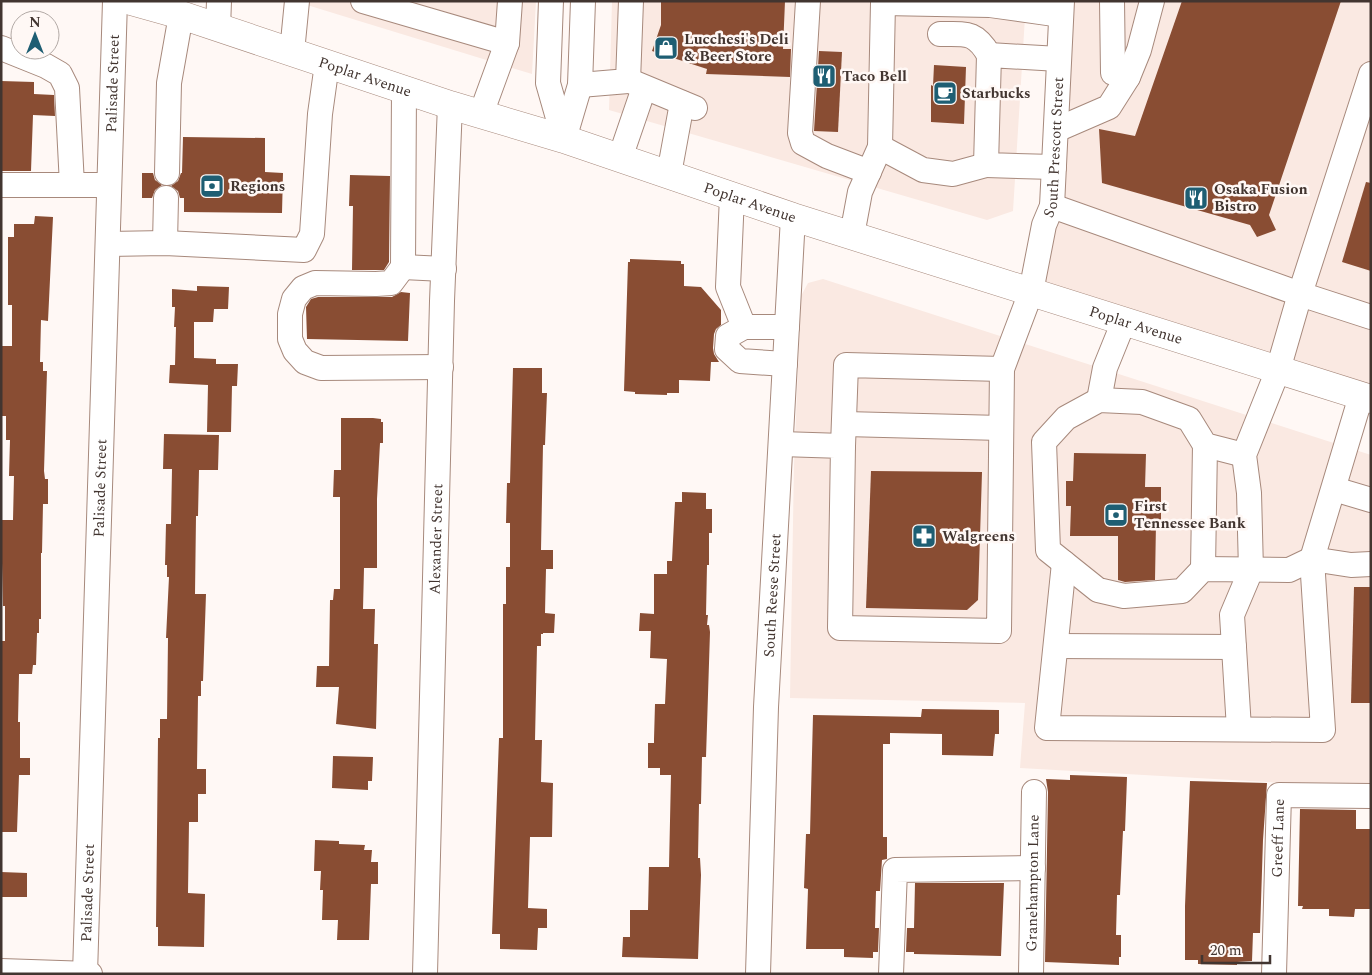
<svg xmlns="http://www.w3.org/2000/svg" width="1372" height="975" font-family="Spectral,serif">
<rect width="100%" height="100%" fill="#fff8f5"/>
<g fill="#fae9e2">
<polygon points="294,1 536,1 532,74"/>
<polygon points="612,1 1026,1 1013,211 987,220 609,110"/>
<polygon points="1062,1 1371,1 1371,399 1031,292"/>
<polygon points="823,279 1371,455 1371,788 1020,768 1025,703 790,698 794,465 801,296 808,283"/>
</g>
<g fill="#894d33">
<polygon points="661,1 785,1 783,49 791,49 790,77 706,74 707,69 652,51 661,25"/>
<polygon points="1182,1 1341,1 1269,215 1276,230 1257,237 1250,225 1102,183 1099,129 1135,136"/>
<polygon points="819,51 842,52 838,132 814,131"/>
<polygon points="934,65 966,67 964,124 931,122 931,85 933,86"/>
<polygon points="1,81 34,82 34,94 54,95 55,116 33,115 31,171 1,171"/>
<polygon points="183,137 265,138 265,172 283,173 282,213 184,212 184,198 180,198 178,191 171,186 178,181 181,173 182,173"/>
<polygon points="142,173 153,173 155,180 162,185 155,190 152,198 142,198"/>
<polygon points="350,175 390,176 389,262 384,270 352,270 353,206 349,206"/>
<polygon points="1366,182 1371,183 1371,271 1342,262"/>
<polygon points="35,216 53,217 48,321 41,320 40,362 43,362 43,371 47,371 44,471 45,479 48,479 48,504 43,504 42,553 41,553 41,619 39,619 39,633 37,633 36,665 33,665 32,674 19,674 18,722 20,722 20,758 30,758 30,775 19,775 17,832 1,832 1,641 5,641 5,606 3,606 1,520 13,520 14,476 9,476 10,440 6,440 6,416 1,416 1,346 12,346 12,305 8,305 8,237 14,237 14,224 34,224"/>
<polygon points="630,259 681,261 681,264 684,264 684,286 701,287 721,310 721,325 716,329 714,334 713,348 714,354 719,362 711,362 710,381 679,380 679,393 667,393 667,395 635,394 635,392 624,391 628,262 630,262"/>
<polygon points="197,286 229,287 228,309 214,309 213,322 194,322 194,358 216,359 216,364 238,364 237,386 232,386 231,432 207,432 208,385 169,383 170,365 175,365 176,327 174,327 175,307 172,307 172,289 197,291"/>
<polygon points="401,292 410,293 408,341 307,339 306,307 311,299 318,297 392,297"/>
<polygon points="513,368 542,368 542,393 547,393 545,445 543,445 541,550 553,550 553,569 546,569 545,613 555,614 554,633 543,633 543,634 541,634 541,646 537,646 535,740 542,740 541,782 553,783 552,837 530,837 528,908 547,909 547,928 538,928 537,950 500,949 500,934 492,934 499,738 503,738 503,604 506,604 506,567 510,567 510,523 506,523 507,483 510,483"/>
<polygon points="341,418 373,418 381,419 381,422 383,422 383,443 380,443 377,499 377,568 364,568 363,609 375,609 374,644 378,644 376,729 336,724 339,687 316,687 317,666 329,666 330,600 333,600 334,589 340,589 340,497 333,497 334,470 341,470"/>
<polygon points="164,434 219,435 218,470 199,470 198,516 196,516 195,594 206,594 203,681 201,681 201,696 198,696 197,769 206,769 206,794 198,794 198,822 189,822 188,893 205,894 204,947 158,946 158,927 156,927 158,738 160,738 160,719 167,719 168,638 166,638 169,577 167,577 167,565 165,565 166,524 171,524 172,469 163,469"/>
<polygon points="1074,453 1146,454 1145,487 1161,487 1161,523 1156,523 1155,580 1125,582 1118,580 1118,536 1070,536 1071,506 1066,506 1066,481 1073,481"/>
<polygon points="871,471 982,472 978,600 967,610 866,608"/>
<polygon points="682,492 706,493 706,509 712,509 712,533 709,533 709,565 707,565 706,615 708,615 707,625 709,625 710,632 706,757 702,757 701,804 699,804 698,858 700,858 701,875 698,959 622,957 623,937 630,937 630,910 648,910 649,867 669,867 671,775 660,775 660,768 648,768 648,743 654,743 654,739 655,704 665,704 667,659 650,658 651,631 639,631 640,613 654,614 654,574 667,574 667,561 672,561 675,502 682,502"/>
<polygon points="1354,587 1371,587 1371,703 1351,703"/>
<polygon points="922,709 999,710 999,734 995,734 993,756 942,755 942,734 890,733 890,744 883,744 883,837 887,837 887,859 882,860 880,891 876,891 875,928 879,928 878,952 873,952 873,958 844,957 844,949 806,949 808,889 804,888 806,834 810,834 813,715 921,717"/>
<polygon points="333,756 373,757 372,781 368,781 368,790 332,788"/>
<polygon points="1070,775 1127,777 1125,831 1123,831 1120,895 1117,895 1116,935 1121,935 1121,957 1119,957 1119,965 1045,962 1048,792 1046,779 1070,780"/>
<polygon points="1190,781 1267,783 1263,840 1260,933 1253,933 1252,961 1237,962 1237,965 1198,964 1198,960 1185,960 1185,906"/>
<polygon points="1300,809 1356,810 1356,829 1371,829 1371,909 1355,909 1354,917 1329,916 1329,909 1302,909 1303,906 1298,906"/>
<polygon points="315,840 339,841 339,844 365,845 364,850 372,850 371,862 378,862 378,884 371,884 369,940 337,940 338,920 322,920 323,890 320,890 321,871 314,871"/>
<polygon points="1,872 27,873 27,897 1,897"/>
<polygon points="915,883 1004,883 1001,956 914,954 914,952 906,952 907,928 914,928"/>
</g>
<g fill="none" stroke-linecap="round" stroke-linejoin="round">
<g stroke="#a7897c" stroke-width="26">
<g id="minor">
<polyline points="363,1 507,43"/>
<polyline points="551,1 548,83 564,139"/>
<polyline points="808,1 800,133 803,143 827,156 869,172"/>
<polyline points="1112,1 1113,73 1128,77"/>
<polyline points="218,28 219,1"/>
<path d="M 940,34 C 966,34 975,31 989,55"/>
<polyline points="1,48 46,66 60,74 67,88 72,185"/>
<polyline points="292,52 297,1"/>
<polyline points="630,81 695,108"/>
<polyline points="580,85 628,81 631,1"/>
<polyline points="404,89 403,267 391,283 376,284 315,283 303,288 294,299 290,314 290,339 295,351 305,362 321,368 441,367"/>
<polyline points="481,114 507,43 510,1"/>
<polyline points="1056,130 1109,107 1128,77 1139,50 1152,1"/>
<polyline points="564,139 580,85 583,1"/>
<polyline points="880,147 923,170 953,174 986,165"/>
<polyline points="620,158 644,88"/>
<polyline points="1054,167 986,165 989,55 1059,59"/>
<polyline points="167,173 169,83 181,15"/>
<polyline points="669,174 682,103"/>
<polyline points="1,185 108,185"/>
<polyline points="732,196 728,287 744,327"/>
<polyline points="1052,206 1300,294 1371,317"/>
<polyline points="852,235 860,192 880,147 883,3 990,5 1061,15"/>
<polyline points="165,243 166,198"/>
<polyline points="108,244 165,243 304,250 312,234 320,114 327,64"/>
<polyline points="403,267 444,269"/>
<polyline points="785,364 740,361 727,349 728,336 744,327 787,327"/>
<polyline points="1099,400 1105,368 1124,321"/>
<polyline points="845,424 1001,428"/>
<path id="s1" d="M 781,444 L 843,446 L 840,628 L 999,631 L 1002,369 L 1031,292 L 1044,225 L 1052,206 L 1062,1"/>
<polyline points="843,446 846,365 1002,369"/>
<polyline points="1244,455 1205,445 1189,419 1142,402 1099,400 1066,418 1044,442 1048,550 1098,590 1124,596 1182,591 1203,569 1289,570 1312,559 1351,565 1371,564"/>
<polyline points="1334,489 1371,500"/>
<polyline points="1064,563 1047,728 1323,730 1312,559 1361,396"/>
<polyline points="1203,569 1205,445"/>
<polyline points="1056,646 1234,647"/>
<polyline points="1239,729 1232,615 1251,570 1249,493 1244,455 1278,370 1300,294 1371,74"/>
<polyline points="1,971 90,974"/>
<path id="s2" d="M 85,974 L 115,1"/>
<path id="s3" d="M 425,974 L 442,301 L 450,105"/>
<path id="s4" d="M 758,974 L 766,707 L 793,217"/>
<polyline points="891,974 895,870 1033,868"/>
<path id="s5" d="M 1031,974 L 1034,792"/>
<path id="s6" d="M 1274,974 L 1279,795 L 1371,796"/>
</g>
</g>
<g stroke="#a7897c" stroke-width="29">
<g id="major">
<path id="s7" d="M 131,1 L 181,15 L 450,105 L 564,139 L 793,217 L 1371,399"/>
</g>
</g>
<use href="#minor" stroke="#fff" stroke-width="24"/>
<use href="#major" stroke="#fff" stroke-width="28"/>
</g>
<defs>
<g id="shop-square" transform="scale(1.25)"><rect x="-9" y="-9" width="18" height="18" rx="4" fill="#1e5e73" stroke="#fff8f5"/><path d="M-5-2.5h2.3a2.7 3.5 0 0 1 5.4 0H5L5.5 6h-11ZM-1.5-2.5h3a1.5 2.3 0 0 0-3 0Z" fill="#fff"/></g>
<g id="restaurant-square" transform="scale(1.25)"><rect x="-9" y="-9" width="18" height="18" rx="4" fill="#1e5e73" stroke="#fff8f5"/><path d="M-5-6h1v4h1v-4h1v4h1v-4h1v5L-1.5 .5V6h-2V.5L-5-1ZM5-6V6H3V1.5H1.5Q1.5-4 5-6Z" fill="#fff"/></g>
<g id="cafe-square" transform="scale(1.25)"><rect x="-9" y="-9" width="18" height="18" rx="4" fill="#1e5e73" stroke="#fff8f5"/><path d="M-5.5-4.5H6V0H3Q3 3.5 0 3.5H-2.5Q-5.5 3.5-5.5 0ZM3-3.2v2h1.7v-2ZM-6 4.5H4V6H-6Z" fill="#fff"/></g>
<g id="bank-square" transform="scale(1.25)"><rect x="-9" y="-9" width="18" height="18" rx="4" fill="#1e5e73" stroke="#fff8f5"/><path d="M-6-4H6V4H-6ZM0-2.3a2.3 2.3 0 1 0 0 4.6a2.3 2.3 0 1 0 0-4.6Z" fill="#fff"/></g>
<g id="pharmacy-square" transform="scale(1.25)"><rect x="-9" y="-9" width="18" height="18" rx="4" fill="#1e5e73" stroke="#fff8f5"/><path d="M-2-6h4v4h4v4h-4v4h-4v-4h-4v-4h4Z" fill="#fff"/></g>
</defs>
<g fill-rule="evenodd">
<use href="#shop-square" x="666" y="48"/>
<use href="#restaurant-square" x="824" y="76"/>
<use href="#cafe-square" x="945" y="93"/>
<use href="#bank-square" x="212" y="186"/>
<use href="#restaurant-square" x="1196" y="198"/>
<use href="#bank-square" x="1116" y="515"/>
<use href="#pharmacy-square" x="924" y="536"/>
</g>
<g text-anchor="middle" stroke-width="5" stroke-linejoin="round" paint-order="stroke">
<g font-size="15" font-weight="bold" fill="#423530" stroke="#fff8f5" text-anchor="start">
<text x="684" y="44">Lucchesi's Deli<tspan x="684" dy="17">&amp; Beer Store</tspan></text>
<text x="842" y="81">Taco Bell</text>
<text x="962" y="98">Starbucks</text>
<text x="230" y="191">Regions</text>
<text x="1214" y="194">Osaka Fusion<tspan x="1214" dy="17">Bistro</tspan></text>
<text x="1134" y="511">First<tspan x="1134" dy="17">Tennessee Bank</tspan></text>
<text x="942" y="541">Walgreens</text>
</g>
<g font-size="15" fill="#423530" stroke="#fff8f5">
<text dy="5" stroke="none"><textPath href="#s7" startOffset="246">Poplar Avenue</textPath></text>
<text dy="5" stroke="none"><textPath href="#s2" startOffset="891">Palisade Street</textPath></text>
<text dy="5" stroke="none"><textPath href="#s1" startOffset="895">South Prescott Street</textPath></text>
<text dy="5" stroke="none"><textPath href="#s7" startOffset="651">Poplar Avenue</textPath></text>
<text dy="5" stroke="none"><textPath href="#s7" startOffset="1056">Poplar Avenue</textPath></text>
<text dy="5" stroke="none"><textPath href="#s2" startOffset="486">Palisade Street</textPath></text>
<text dy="5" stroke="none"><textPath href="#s3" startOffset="435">Alexander Street</textPath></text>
<text dy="5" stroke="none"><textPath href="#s4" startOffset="379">South Reese Street</textPath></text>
<text dy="5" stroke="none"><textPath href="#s6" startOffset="136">Greeff Lane</textPath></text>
<text dy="5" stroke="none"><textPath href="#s5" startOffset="91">Granehampton Lane</textPath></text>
<text dy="5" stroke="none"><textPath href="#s2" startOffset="81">Palisade Street</textPath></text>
</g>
</g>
<rect width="1372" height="975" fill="none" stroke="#423530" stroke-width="5"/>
<g transform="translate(35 35)"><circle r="24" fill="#fff8f5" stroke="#b3aaa6"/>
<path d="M0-4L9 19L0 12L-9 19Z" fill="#1e5e73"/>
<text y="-8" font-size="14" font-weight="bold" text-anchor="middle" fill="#423530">N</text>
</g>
<path d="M1202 955v8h68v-8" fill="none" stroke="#423530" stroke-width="2.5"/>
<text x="1210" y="955" font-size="15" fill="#423530" stroke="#fff8f5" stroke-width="4" paint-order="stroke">20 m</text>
</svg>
